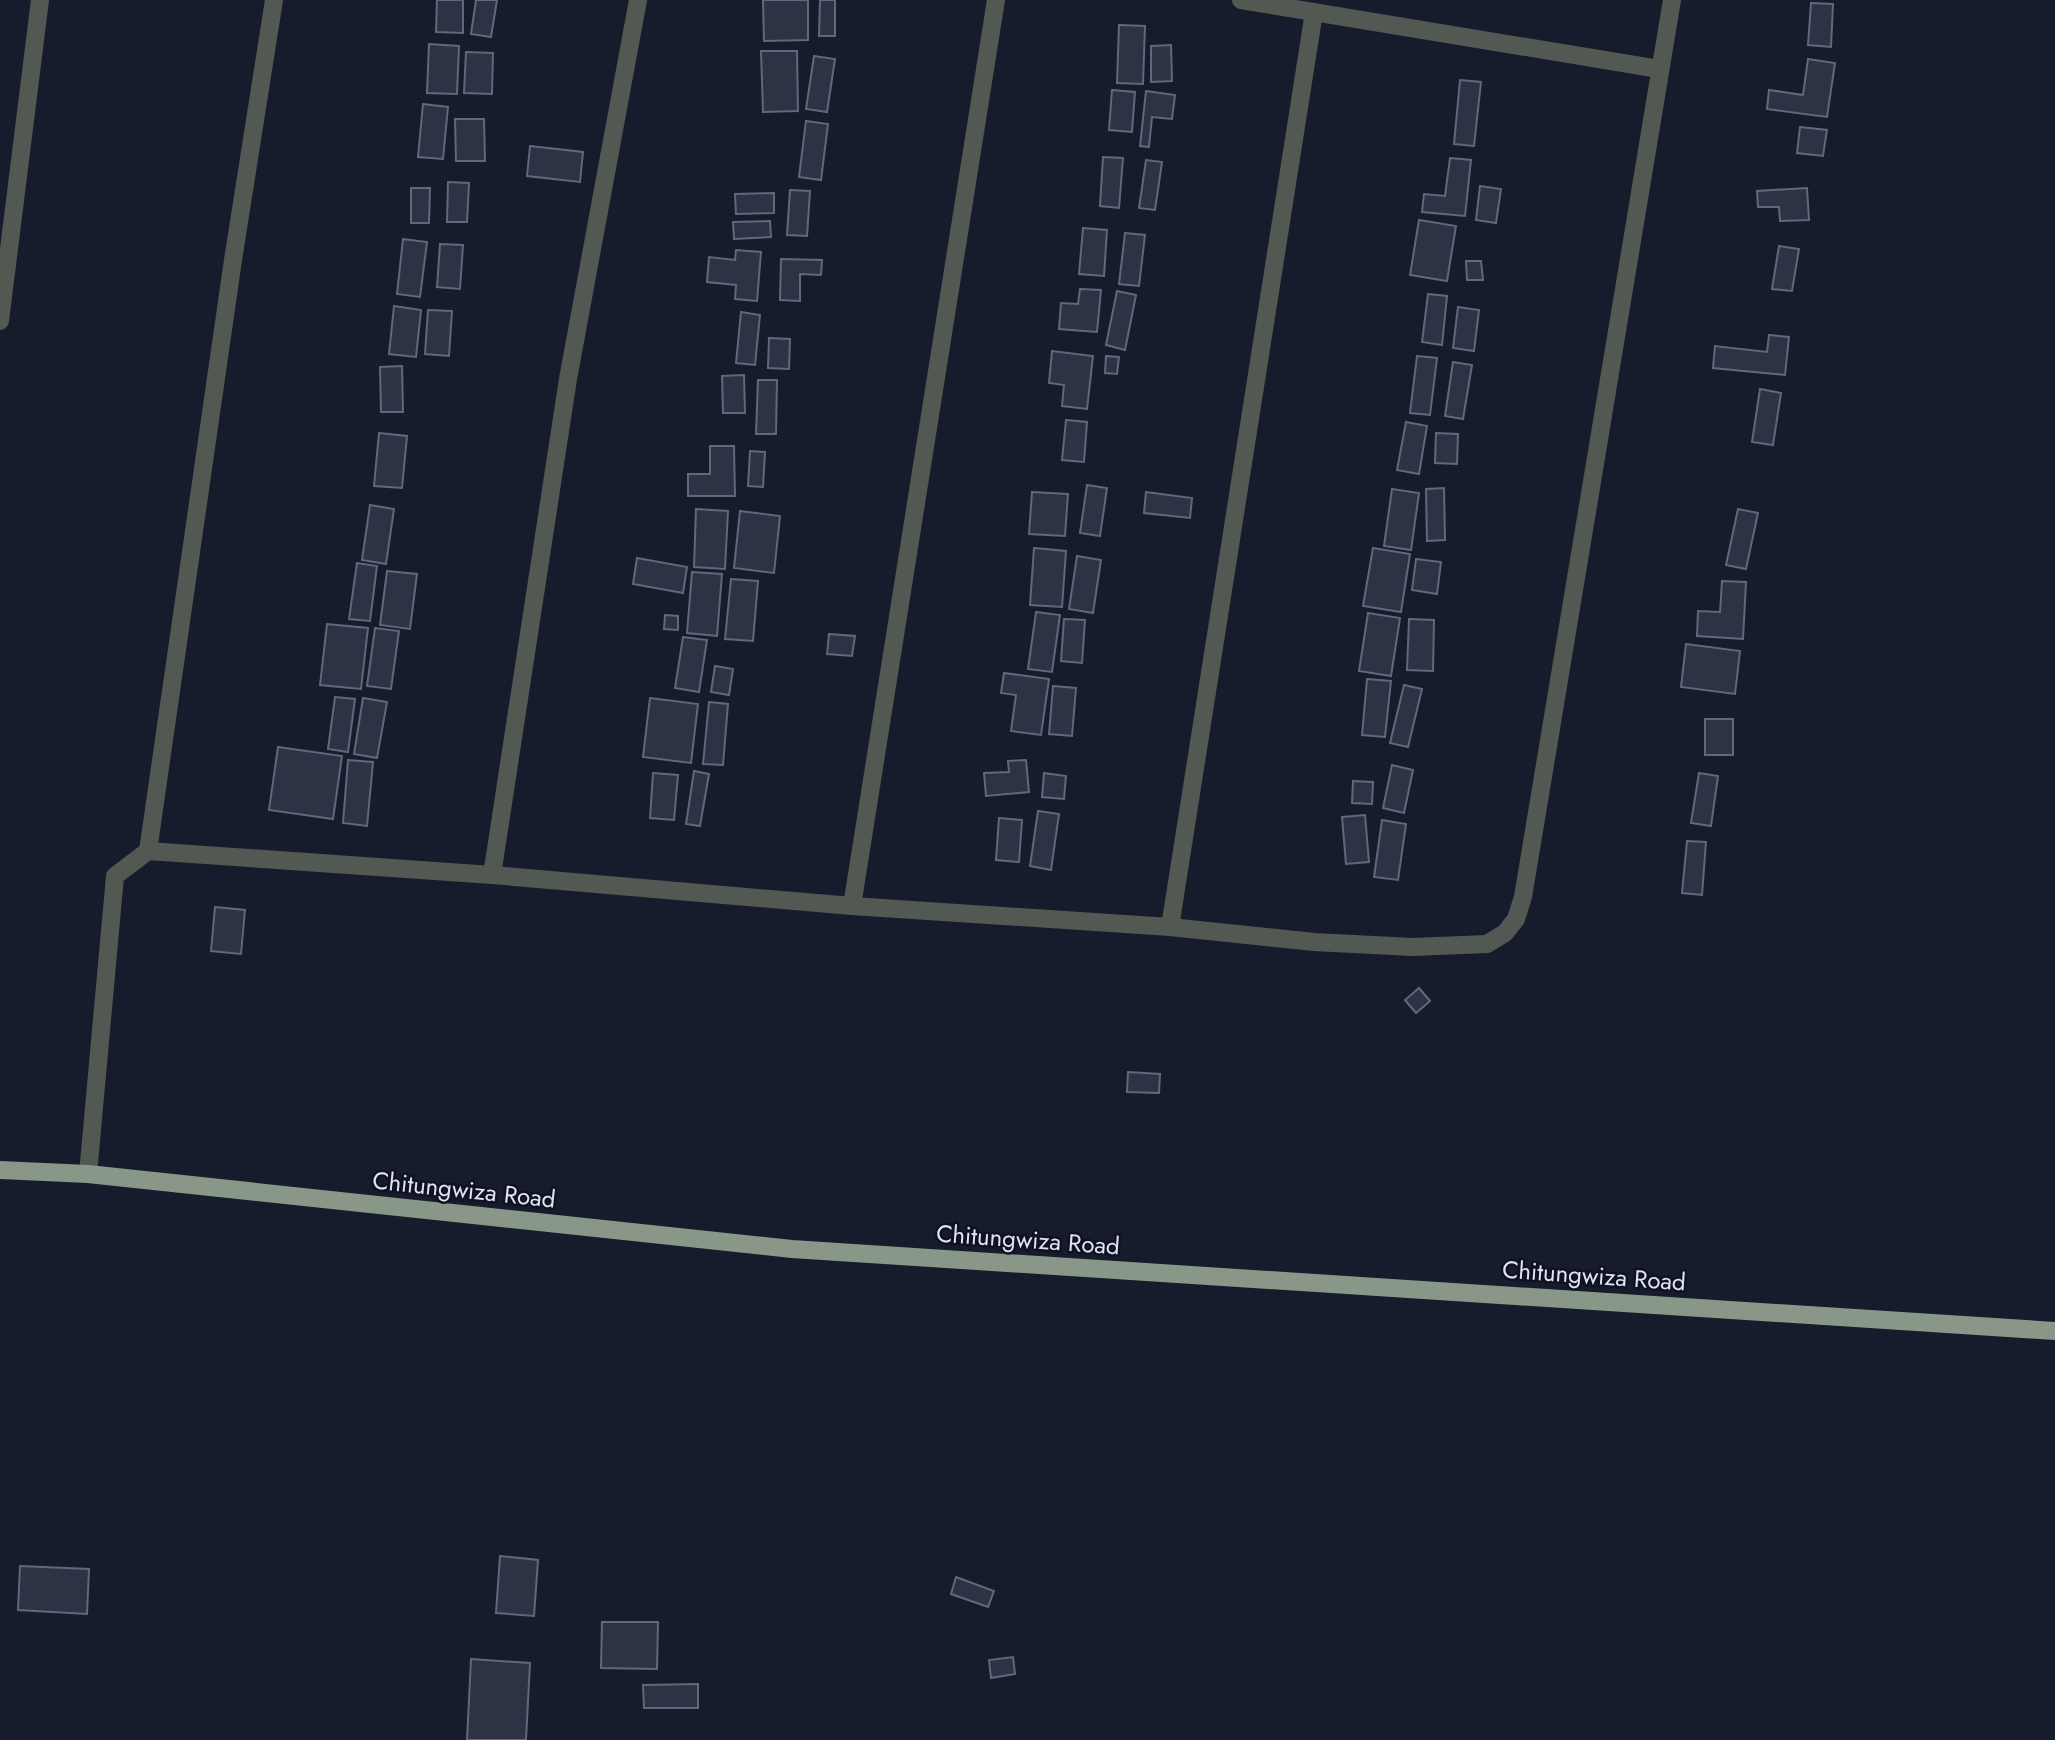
<svg xmlns="http://www.w3.org/2000/svg" width="2055" height="1740" font-family="Jost,sans-serif">
<rect width="100%" height="100%" fill="#171c2c"/>
<g fill="#2d3244" stroke="#61677c" stroke-width="2">
<polygon points="437,0 463,0 463,33 436,32"/>
<polygon points="476,0 497,0 491,37 471,34"/>
<polygon points="763,0 808,0 808,40 764,41"/>
<polygon points="820,0 835,0 835,36 819,36"/>
<polygon points="1811,3 1833,4 1831,47 1808,45"/>
<polygon points="1119,25 1145,26 1143,84 1117,83"/>
<polygon points="429,44 459,46 457,94 427,93"/>
<polygon points="1171,45 1172,81 1151,82 1151,46"/>
<polygon points="761,51 797,51 798,111 763,112"/>
<polygon points="466,52 493,53 492,94 464,93"/>
<polygon points="814,56 835,59 827,112 806,109"/>
<polygon points="1808,59 1835,63 1827,117 1767,109 1769,90 1803,95"/>
<polygon points="1460,80 1481,82 1474,146 1454,144"/>
<polygon points="1112,90 1135,92 1132,132 1109,130"/>
<polygon points="1146,91 1175,95 1172,119 1152,117 1149,147 1140,146"/>
<polygon points="423,104 448,107 443,159 418,157"/>
<polygon points="455,119 484,119 485,161 456,161"/>
<polygon points="806,121 828,124 821,180 799,177"/>
<polygon points="1800,127 1827,130 1823,156 1797,153"/>
<polygon points="530,146 583,152 580,182 527,176"/>
<polygon points="1103,157 1123,158 1119,208 1100,206"/>
<polygon points="1450,158 1471,160 1465,216 1422,212 1424,194 1445,196"/>
<polygon points="1146,160 1162,162 1155,210 1139,208"/>
<polygon points="448,182 469,183 467,222 447,222"/>
<polygon points="1480,186 1501,189 1496,223 1476,220"/>
<polygon points="411,188 430,188 429,223 411,223"/>
<polygon points="1807,188 1809,220 1780,221 1779,207 1758,207 1757,191"/>
<polygon points="790,190 810,191 807,236 787,235"/>
<polygon points="774,193 774,213 736,214 735,194"/>
<polygon points="1419,220 1456,226 1447,281 1410,275"/>
<polygon points="770,221 771,237 734,239 733,222"/>
<polygon points="1083,228 1107,230 1104,276 1079,274"/>
<polygon points="1125,233 1145,235 1139,286 1119,284"/>
<polygon points="403,239 427,242 420,297 397,294"/>
<polygon points="440,244 463,245 460,289 437,287"/>
<polygon points="1779,246 1799,249 1792,291 1772,289"/>
<polygon points="736,250 761,252 757,301 735,299 736,285 707,282 709,257 735,260"/>
<polygon points="781,259 822,260 821,275 800,274 800,301 780,300"/>
<polygon points="1466,261 1481,261 1483,280 1467,280"/>
<polygon points="1080,289 1101,290 1097,332 1059,329 1061,303 1078,304"/>
<polygon points="1117,291 1136,295 1125,350 1106,345"/>
<polygon points="1428,294 1447,296 1442,345 1422,342"/>
<polygon points="394,306 421,310 416,357 389,354"/>
<polygon points="1458,307 1479,310 1474,351 1453,348"/>
<polygon points="428,310 452,311 449,356 425,354"/>
<polygon points="741,312 760,315 755,365 736,363"/>
<polygon points="1769,335 1789,337 1785,375 1713,368 1715,346 1767,352"/>
<polygon points="769,338 790,339 789,369 768,368"/>
<polygon points="1052,351 1093,356 1087,409 1062,406 1064,385 1049,383"/>
<polygon points="1106,356 1119,357 1117,374 1105,373"/>
<polygon points="1417,356 1437,358 1430,415 1410,413"/>
<polygon points="1453,362 1472,365 1463,419 1445,416"/>
<polygon points="402,366 403,412 381,412 380,367"/>
<polygon points="744,375 745,413 723,413 722,376"/>
<polygon points="758,380 777,380 776,434 756,434"/>
<polygon points="1760,389 1781,393 1773,445 1752,442"/>
<polygon points="1066,420 1087,422 1084,462 1062,460"/>
<polygon points="1406,422 1427,426 1419,474 1397,470"/>
<polygon points="379,433 407,436 402,488 374,486"/>
<polygon points="1436,433 1458,434 1457,464 1435,463"/>
<polygon points="710,446 734,446 735,496 688,496 688,474 710,474"/>
<polygon points="750,451 765,452 763,487 748,486"/>
<polygon points="1087,485 1107,488 1100,536 1080,533"/>
<polygon points="1444,488 1445,540 1427,541 1426,489"/>
<polygon points="1392,489 1419,493 1411,550 1384,546"/>
<polygon points="1032,492 1068,494 1065,536 1029,534"/>
<polygon points="1146,492 1192,498 1190,518 1144,513"/>
<polygon points="370,505 394,509 386,564 362,560"/>
<polygon points="696,509 728,511 725,569 694,567"/>
<polygon points="1738,509 1758,513 1746,569 1726,565"/>
<polygon points="740,511 780,516 774,573 734,568"/>
<polygon points="1034,548 1066,551 1062,607 1030,605"/>
<polygon points="1373,548 1410,554 1401,612 1363,606"/>
<polygon points="1077,556 1101,560 1093,613 1069,609"/>
<polygon points="637,558 687,567 683,593 633,584"/>
<polygon points="1416,559 1441,562 1437,594 1412,590"/>
<polygon points="357,563 377,566 370,621 349,619"/>
<polygon points="387,571 417,574 410,629 380,625"/>
<polygon points="692,572 722,574 717,636 687,633"/>
<polygon points="731,579 758,581 753,641 725,639"/>
<polygon points="1722,581 1746,582 1743,639 1697,636 1698,611 1720,612"/>
<polygon points="1036,612 1060,615 1052,672 1028,669"/>
<polygon points="1368,613 1400,618 1391,676 1359,671"/>
<polygon points="665,615 678,616 678,630 664,629"/>
<polygon points="1064,619 1085,620 1082,663 1061,661"/>
<polygon points="1409,619 1434,620 1433,671 1407,670"/>
<polygon points="327,624 368,628 361,689 320,685"/>
<polygon points="375,628 399,631 391,689 367,686"/>
<polygon points="829,634 855,636 852,656 827,654"/>
<polygon points="683,637 707,640 699,692 675,688"/>
<polygon points="1686,644 1740,651 1735,694 1681,687"/>
<polygon points="715,666 733,669 729,695 711,692"/>
<polygon points="1004,673 1049,679 1041,735 1011,731 1016,695 1001,693"/>
<polygon points="1367,679 1391,681 1385,737 1362,735"/>
<polygon points="1404,685 1422,689 1408,747 1390,743"/>
<polygon points="1053,686 1076,688 1072,736 1049,734"/>
<polygon points="335,697 355,699 348,752 328,749"/>
<polygon points="363,698 387,702 377,758 354,754"/>
<polygon points="650,698 698,704 691,763 643,757"/>
<polygon points="709,702 728,704 723,765 703,764"/>
<rect x="1705" y="719" width="28" height="36"/>
<polygon points="278,747 342,756 333,819 269,810"/>
<polygon points="348,760 373,762 367,826 343,823"/>
<polygon points="1026,760 1029,792 986,796 984,773 1009,772 1008,761"/>
<polygon points="1392,765 1413,770 1404,813 1383,808"/>
<polygon points="694,771 709,774 700,826 686,824"/>
<polygon points="653,773 678,775 674,820 650,818"/>
<polygon points="1044,773 1066,776 1064,799 1042,797"/>
<polygon points="1699,773 1718,776 1711,826 1691,823"/>
<polygon points="1353,781 1373,782 1372,804 1352,803"/>
<polygon points="1038,811 1059,814 1051,870 1030,866"/>
<polygon points="1365,815 1369,862 1346,864 1342,817"/>
<polygon points="999,818 1022,820 1019,862 996,860"/>
<polygon points="1382,820 1406,824 1398,880 1374,877"/>
<polygon points="1687,841 1706,842 1702,895 1682,893"/>
<polygon points="215,907 245,910 241,954 211,951"/>
<polygon points="1419,988 1430,1001 1416,1013 1405,1000"/>
<polygon points="1128,1072 1160,1074 1159,1093 1127,1092"/>
<polygon points="500,1556 538,1560 534,1616 496,1613"/>
<polygon points="20,1566 89,1569 87,1614 18,1610"/>
<polygon points="956,1577 994,1591 988,1607 951,1594"/>
<polygon points="602,1622 658,1622 657,1669 601,1668"/>
<polygon points="1013,1657 1015,1674 991,1678 989,1660"/>
<polygon points="471,1659 530,1663 526,1740 467,1740"/>
<polygon points="698,1684 698,1708 644,1708 643,1685"/>
</g>
<g fill="none" stroke-linecap="round" stroke-linejoin="round">
<g stroke="#525952" stroke-width="18">
<polyline points="1241,0 1659,69"/>
<polyline points="0,321 40,0"/>
<polyline points="148,851 492,875 852,906 1170,927 1314,942 1413,947 1487,944 1505,933 1516,919 1523,897 1672,0"/>
<polyline points="492,875 568,379 638,0"/>
<polyline points="852,906 996,0"/>
<polyline points="1170,927 1314,12"/>
<polyline points="88,1174 115,876 148,851 233,260 274,0"/>
</g>
<polyline stroke="#889787" stroke-width="18" points="0,1170 88,1174 792,1249 2055,1331"/>
</g>
<g text-anchor="middle" stroke-width="5" stroke-linejoin="round" paint-order="stroke">
<g font-size="24" fill="#e2e5f1" stroke="#0f1222">
<text transform="translate(464 1190) rotate(6)" y="8">Chitungwiza Road</text>
<text transform="translate(1028 1240) rotate(4)" y="8">Chitungwiza Road</text>
<text transform="translate(1594 1276) rotate(4)" y="8">Chitungwiza Road</text>
</g>
</g>
</svg>
